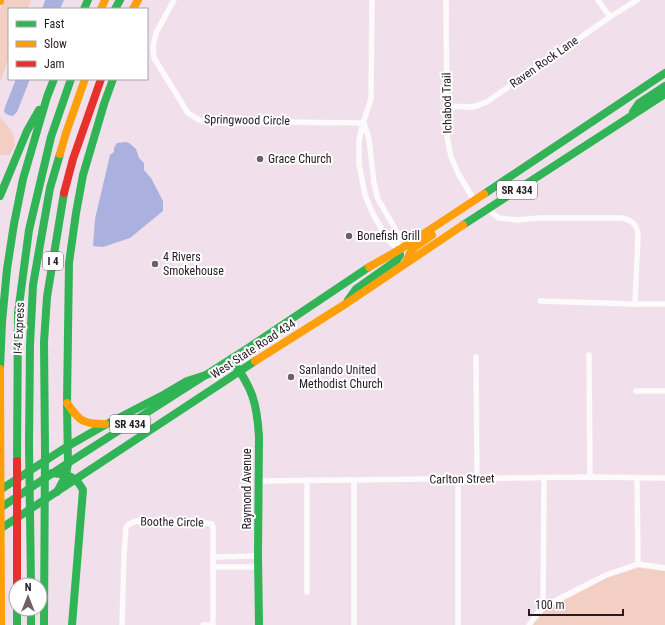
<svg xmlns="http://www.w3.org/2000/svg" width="665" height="625" font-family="'Roboto Condensed',sans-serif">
<rect width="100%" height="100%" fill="#f1e0eb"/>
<g fill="#f2cec3">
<polygon points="4,0 31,0 28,9 9,9 9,58 0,82 0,10"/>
<polygon points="0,117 13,133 15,145 10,155 0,155"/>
<polygon points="639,568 665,571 665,625 533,625 545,611 546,611 546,610 607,578"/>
</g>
<g fill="#aab1df">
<polygon points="45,0 64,0 60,9 42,9"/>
<polygon points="16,79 30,79 17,112 13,116 8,115 4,112 5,107"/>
<polygon points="126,142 129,143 136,149 139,158 144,163 144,170 151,178 163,201 163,211 130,238 103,247 93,246 95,219 110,155 114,152 114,148 117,143"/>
</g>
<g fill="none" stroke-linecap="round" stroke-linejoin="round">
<g stroke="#fdfafc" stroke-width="5.5">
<polyline points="174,0 156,33 153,47 154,58 188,113 201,121 363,123"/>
<polyline points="372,0 371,99 363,123 359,140 359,164 365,195 374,216 388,240 399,250"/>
<polyline points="446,0 447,136 451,157 459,175 474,200"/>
<polyline points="598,0 610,17"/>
<polyline points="446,106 472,107 479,105 488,101 610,17 637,0"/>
<polyline points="364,123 369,139 374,183 378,199 397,232 399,250"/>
<path d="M 489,208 L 493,214 L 499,218 L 518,220 L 538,218 L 622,218 C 633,221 637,224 638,236 L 635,304"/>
<polyline points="540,301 635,304 665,304"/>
<polyline points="589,355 590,477"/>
<polyline points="476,357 477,479"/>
<polyline points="636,391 665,391"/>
<polyline points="637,478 638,564"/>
<polyline points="458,479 458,625"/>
<polyline points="307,480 307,592"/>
<polyline points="354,480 354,625"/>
<polyline points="259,481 590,477 665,478"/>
<polyline points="213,557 258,556"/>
<polyline points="213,567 258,567"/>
<polyline points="543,607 544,478"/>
<polyline points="122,625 124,556 126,527 129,524 136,521 207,523 212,524 213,528 213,625 203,625"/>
<polyline points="529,625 534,618 543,607 606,575 638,564 665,568"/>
</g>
<g stroke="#30b455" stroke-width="8">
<polyline points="84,9 88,0"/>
<polyline points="115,9 120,0"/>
<polyline points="633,112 639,103 665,86"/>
<polyline points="484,194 665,73"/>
<polyline points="0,196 27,131 39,110"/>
<polyline points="463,225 665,94"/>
<polyline points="348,300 356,289 397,260 400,255 399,250"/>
<path d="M 231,359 C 252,387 257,402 259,437 L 258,556 L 259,625"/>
<polyline points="0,369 2,322 7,269 14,224 23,179 47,97 54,79"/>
<polyline points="17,461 18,313 29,230 51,137 71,79"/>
<path d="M 52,473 C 68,475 75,475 83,490 L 72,625"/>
<polyline points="0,490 68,446 103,426 165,394 187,381 209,374"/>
<polyline points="57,492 66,475 68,463 67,403 69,263 76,213 83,175 104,104 113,79"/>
<polyline points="0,508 68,463 248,348 369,267"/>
<polyline points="0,529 255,361"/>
<polyline points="31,585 29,444 30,345 33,285 50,188 60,154"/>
<polyline points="17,609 17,625"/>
<polyline points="31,609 31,625"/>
<polyline points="44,625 45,449 44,342 47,297 64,193"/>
</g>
<g stroke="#ff9f0a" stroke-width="8">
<polyline points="0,0 0,1"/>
<polyline points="101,9 105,0"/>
<polyline points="133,9 138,0"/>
<polyline points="60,154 66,133 85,79"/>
<polyline points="406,262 412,249 432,235"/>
<polyline points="369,267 399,250 484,194"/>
<polyline points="255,361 347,303 463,225"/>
<polyline points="0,369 1,625"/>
<path d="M 67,403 C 79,421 83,424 105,424"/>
</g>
<g stroke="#e5322d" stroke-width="8">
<polyline points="64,193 73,159 101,79"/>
<polyline points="17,585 17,461"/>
</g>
</g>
<g fill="#6d6068" stroke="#fff" stroke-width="1.5">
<circle cx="260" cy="159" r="4"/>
<circle cx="349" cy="236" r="4"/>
<circle cx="155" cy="264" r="4"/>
<circle cx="291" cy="377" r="4"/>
</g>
<g text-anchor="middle" stroke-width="4" stroke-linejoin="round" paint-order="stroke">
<g fill="#fff" stroke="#675f64" stroke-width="1">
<rect x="497" y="181" width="40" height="18" rx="3"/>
<rect x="43" y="252" width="20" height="18" rx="3"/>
<rect x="110" y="415" width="40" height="18" rx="3"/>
</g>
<g font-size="11" font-weight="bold" fill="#261b22">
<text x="517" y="194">SR 434</text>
<text x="53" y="265">I 4</text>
<text x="130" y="428">SR 434</text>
</g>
<g font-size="12" fill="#261b22" stroke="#fff">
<text transform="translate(544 62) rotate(-35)" y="4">Raven Rock Lane</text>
<text transform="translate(447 103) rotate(-91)" y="4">Ichabod Trail</text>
<text transform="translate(247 120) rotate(1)" y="4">Springwood Circle</text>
<text transform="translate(19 328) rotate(-87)" y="4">I-4 Express</text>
<text transform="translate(253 349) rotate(-33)" y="4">West State Road 434</text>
<text transform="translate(462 479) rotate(-1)" y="4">Carlton Street</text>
<text transform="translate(247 489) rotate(-90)" y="4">Raymond Avenue</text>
<text transform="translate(172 522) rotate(1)" y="4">Boothe Circle</text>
</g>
<g font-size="12" fill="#261b22" stroke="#fff" text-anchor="start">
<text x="268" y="163">Grace Church</text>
<text x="357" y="240">Bonefish Grill</text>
<text x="163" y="261">4 Rivers<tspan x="163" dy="14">Smokehouse</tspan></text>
<text x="299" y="374">Sanlando United<tspan x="299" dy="14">Methodist Church</tspan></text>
</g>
</g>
<rect x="8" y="8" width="140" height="72" fill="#ffffff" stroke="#a8a4a7"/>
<rect x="16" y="21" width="20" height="6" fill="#30b455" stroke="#a8a4a7"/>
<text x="44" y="28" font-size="12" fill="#261b22">Fast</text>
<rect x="16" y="41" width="20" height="6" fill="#ff9f0a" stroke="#a8a4a7"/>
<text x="44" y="48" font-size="12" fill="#261b22">Slow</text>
<rect x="16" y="61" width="20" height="6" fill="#e5322d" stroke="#a8a4a7"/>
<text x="44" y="68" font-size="12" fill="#261b22">Jam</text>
<g transform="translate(28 597)"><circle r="19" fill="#ffffff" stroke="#a8a4a7"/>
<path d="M0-3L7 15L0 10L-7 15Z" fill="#6d6068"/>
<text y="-6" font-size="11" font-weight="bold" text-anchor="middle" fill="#261b22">N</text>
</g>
<path d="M529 609v6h94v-6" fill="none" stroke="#261b22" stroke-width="2"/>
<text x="535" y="609" font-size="12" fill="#261b22" stroke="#ffffff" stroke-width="3" paint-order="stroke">100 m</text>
</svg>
